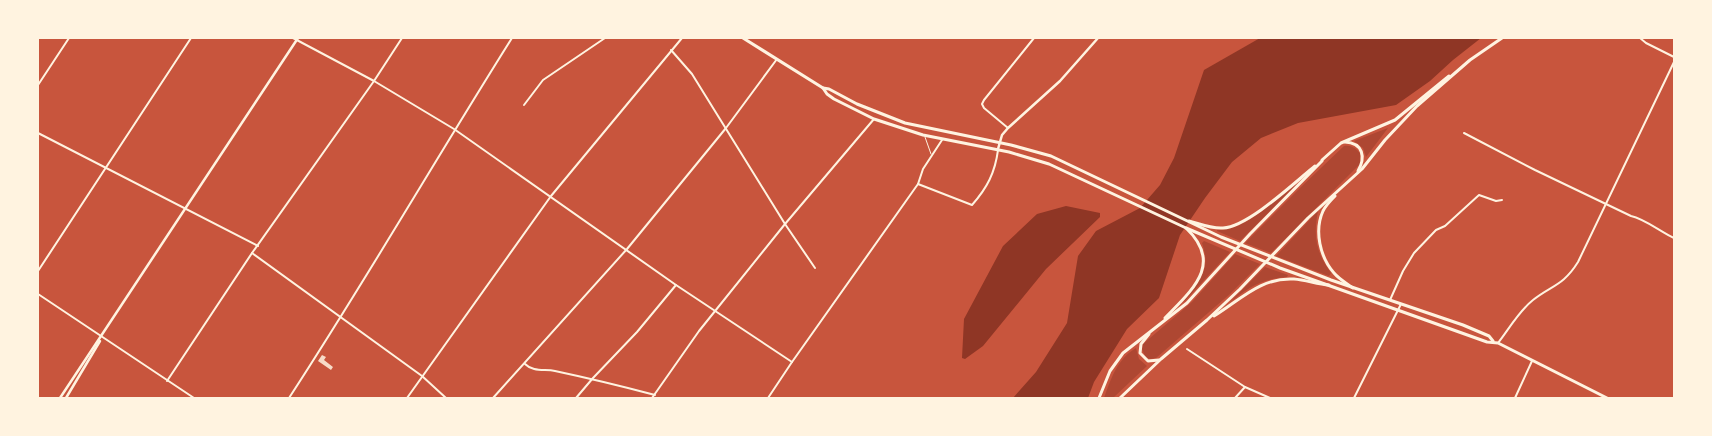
<svg xmlns="http://www.w3.org/2000/svg" width="1712" height="436" font-family="'Nunito Sans',sans-serif">
<rect width="100%" height="100%" fill="#c8553d"/>
<g fill="#ae4732">
<polygon points="1388,128 1366,157 1363,148 1354,141"/>
<path d="M 1344,146 C 1352,145 1355,148 1360,153 L 1360,164 L 1271,253 L 1245,243 L 1301,187 Z"/>
<path d="M 1298,183 L 1240,241 L 1217,231 L 1217,230 C 1246,231 1274,199 1298,183 Z"/>
<path d="M 1318,211 C 1313,237 1316,252 1331,273 L 1329,276 L 1276,256 Z"/>
<path d="M 1204,241 L 1230,252 L 1183,303 C 1195,280 1213,275 1202,243 Z"/>
<polygon points="1235,254 1260,264 1230,294 1156,358 1151,359 1146,358 1142,349 1143,344 1192,302"/>
<path d="M 1265,267 L 1288,275 L 1287,277 C 1261,279 1249,287 1229,303 Z"/>
<path d="M 1136,348 L 1139,359 L 1147,366 L 1113,398 L 1104,398 C 1111,379 1117,359 1136,348 Z"/>
</g>
<g fill="#8f3625">
<polygon points="1260,38 1481,38 1453,60 1430,81 1396,105 1298,123 1261,138 1232,162 1205,198 1180,235 1159,298 1127,329 1094,382 1088,398 1013,398 1036,372 1067,323 1078,256 1096,231 1140,208 1160,185 1174,158 1204,70"/>
<polygon points="1066,206 1100,213 1100,217 1046,269 983,346 965,359 962,358 964,319 1003,246 1037,214"/>
</g>
<polygon fill="#f7dbc8" points="322,355 326,357 324,360 333,367 331,370 318,361"/>
<g fill="none" stroke-linecap="round" stroke-linejoin="round">
<polyline stroke="#fff3e0" stroke-width="1" points="925,137 931,154"/>
<g stroke="#fff3e0" stroke-width="2">
<polyline points="293,38 374,81 454,129 676,285 792,362"/>
<polyline points="1221,38 1229,38"/>
<polyline points="1640,38 1646,43 1674,57"/>
<polyline points="671,50 692,74 785,224 815,268"/>
<polyline points="38,85 69,38"/>
<polyline points="524,105 543,80 605,38"/>
<polyline points="1008,128 984,108 982,104 984,100 1034,38"/>
<polyline points="38,133 258,246"/>
<path d="M 1464,133 L 1535,170 L 1631,216 C 1645,219 1661,232 1674,238"/>
<path d="M 918,184 L 972,205 C 987,188 995,173 998,150"/>
<polyline points="252,253 422,376 446,398"/>
<polyline points="38,271 191,38"/>
<polyline points="38,294 194,398"/>
<polyline points="1390,300 1403,271 1414,253 1436,230 1445,226 1479,195 1496,201 1502,200"/>
<path d="M 1498,343 C 1509,329 1519,311 1533,300 C 1552,285 1563,286 1578,262 L 1674,62"/>
<polyline points="1187,349 1245,387 1270,398"/>
<path d="M 525,364 C 533,372 544,369 555,371 C 588,378 621,386 655,395"/>
<polyline points="167,381 252,253 374,81 402,38"/>
<path d="M 289,398 C 366,280 437,157 512,38"/>
<polyline points="407,398 551,196 682,38"/>
<polyline points="493,398 627,249 726,128 777,59"/>
<polyline points="576,398 593,378 637,332 676,285"/>
<polyline points="652,398 699,331 785,224 874,119"/>
<polyline points="768,398 792,362 918,184 923,169 942,140"/>
<polyline points="1235,398 1245,387"/>
<polyline points="1354,398 1401,304"/>
<polyline points="1515,398 1532,361"/>
<polyline points="1674,398 1674,397"/>
</g>
<g stroke="#fff3e0" stroke-width="2.5">
<polyline points="998,149 1002,135 1008,128 1060,81 1098,38"/>
<polyline points="60,398 298,38"/>
<polyline points="66,398 100,341"/>
</g>
<g stroke="#fff3e0" stroke-width="3">
<polyline points="743,38 823,88 827,94 834,99 874,119 923,135 1009,152 1049,164 1186,228 1280,268 1487,342 1498,343 1607,398"/>
<polyline points="823,88 829,89 857,104 905,123 1011,145 1051,156 1221,237 1331,280 1463,325 1489,336 1493,341"/>
</g>
<g stroke="#fff3e0" stroke-width="3">
<path d="M 1345,142 C 1363,143 1366,157 1358,171"/>
<polyline points="1322,160 1341,143 1395,120 1449,76"/>
<path d="M 1335,196 C 1330,201 1326,205 1323,211 C 1314,231 1320,257 1334,273 C 1339,279 1346,283 1353,288"/>
<path d="M 1189,221 C 1200,224 1212,229 1223,228 C 1248,227 1295,182 1315,166"/>
<path d="M 1214,316 C 1240,300 1261,277 1294,279 C 1306,280 1317,284 1329,285"/>
<path d="M 1165,318 C 1192,290 1224,264 1186,228"/>
<polyline points="1149,334 1141,344 1140,353 1148,361 1159,360"/>
<polyline points="1099,398 1110,371 1123,353 1187,303 1250,234 1322,161"/>
<polyline points="1120,398 1161,359 1207,320 1240,289 1308,218 1362,169 1385,140 1417,106 1470,60 1502,38"/>
</g>
</g>
<rect width="1712" height="436" fill="none" stroke="#fff3e0" stroke-width="78"/>
</svg>
